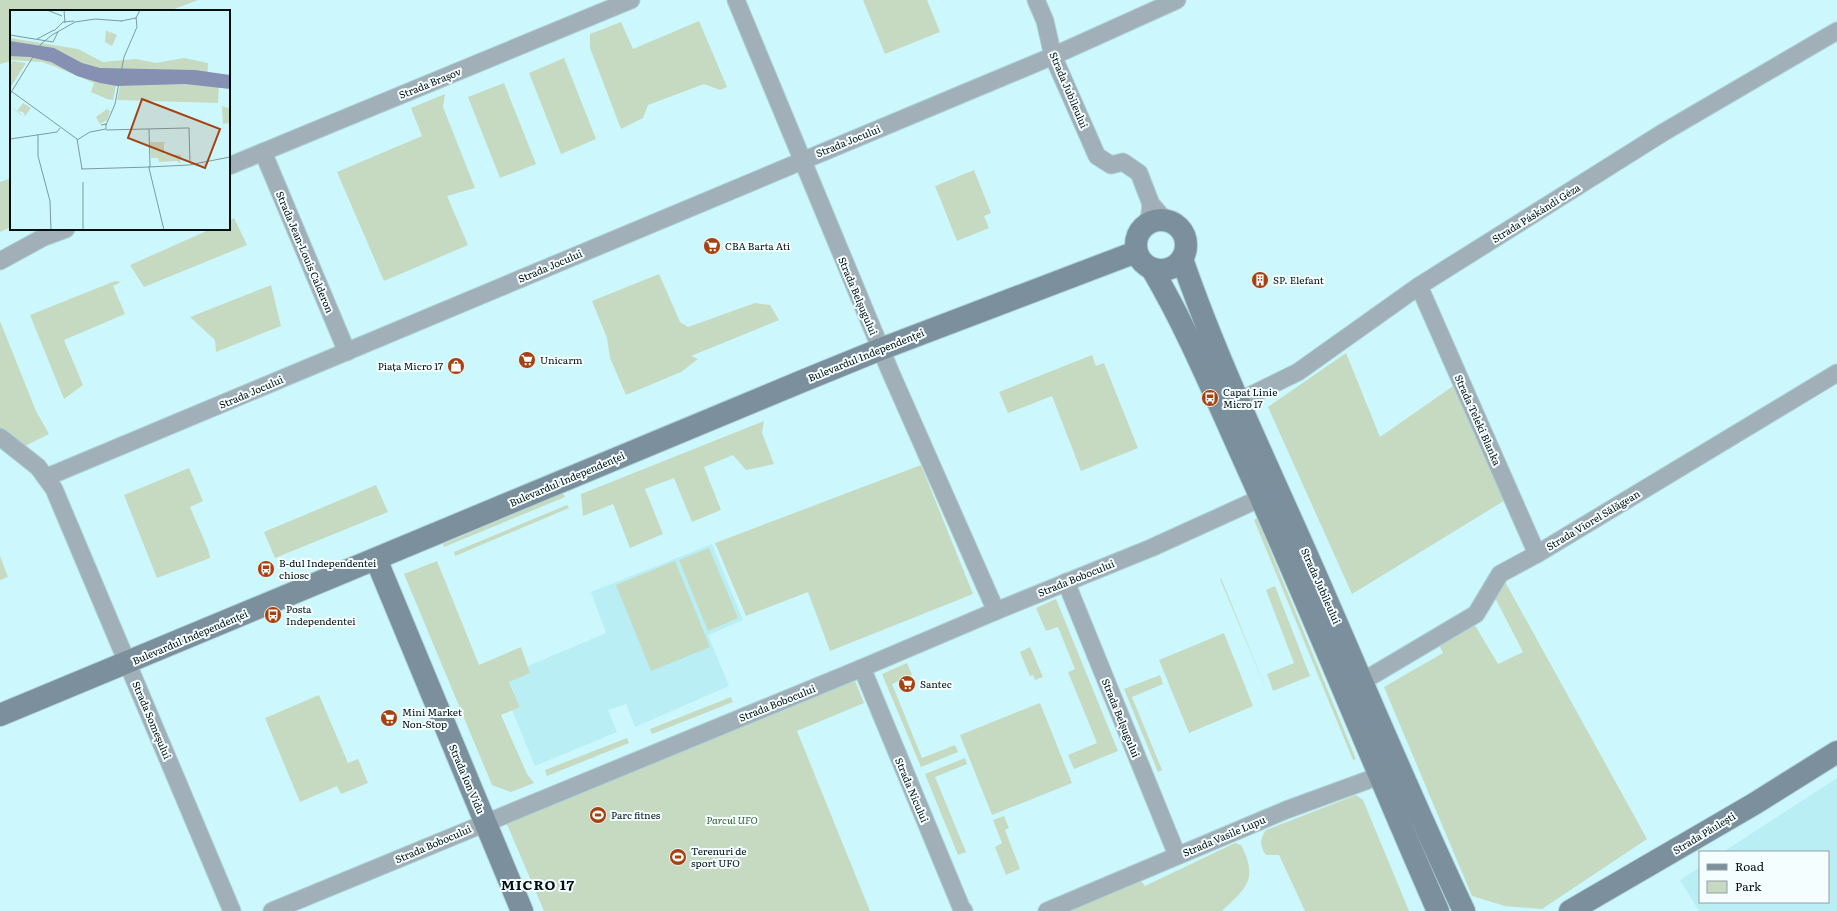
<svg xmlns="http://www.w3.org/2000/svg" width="1837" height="911" font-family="Literata,serif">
<rect width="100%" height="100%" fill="#ccf8fd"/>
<g fill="#b8eef4">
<polygon points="712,544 743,620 708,635 729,686 635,727 626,704 608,710 617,732 535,766 512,710 520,707 507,675 606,633 591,592"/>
<polygon points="1837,778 1837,911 1699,911 1680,880 1700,867 1700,902 1828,902 1828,852 1723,852"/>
</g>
<g fill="#c5dac1">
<polygon points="0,0 198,0 169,11 11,11 11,61 0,64"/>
<polygon points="863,0 927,0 940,32 885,54"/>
<polygon points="699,21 727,87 720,90 704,84 648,105 643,118 621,129 590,48 590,34 621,22 633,49"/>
<polygon points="564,58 596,139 561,154 529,73"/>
<polygon points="504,83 536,164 500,178 468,97"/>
<polygon points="445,94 443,107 475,188 447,196 468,245 384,281 337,172 422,136 411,108"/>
<polygon points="974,170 991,213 984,216 989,228 957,241 935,186"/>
<polygon points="11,178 11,227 0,232 0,182"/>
<polygon points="234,218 247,245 144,287 130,265 211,229 229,229 229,221"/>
<polygon points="659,274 680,322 688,327 755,303 770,305 779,320 691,356 698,359 681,372 626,395 610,358 607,338 592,301"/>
<polygon points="115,281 121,282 113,286 125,314 64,340 83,385 64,399 30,315"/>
<polygon points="271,285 281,326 216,352 215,340 190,317"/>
<polygon points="0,321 36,411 49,434 23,447 0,429"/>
<polygon points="1346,353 1380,437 1456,384 1507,499 1352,594 1268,407"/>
<polygon points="1092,355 1096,366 1104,363 1138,448 1081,471 1052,396 1008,413 999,392"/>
<polygon points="764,421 762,433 774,464 746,470 733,455 704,467 721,510 692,522 674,478 645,489 663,534 630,548 613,504 583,516 581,494"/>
<polygon points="921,465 973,594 830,651 808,592 746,616 715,543"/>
<polygon points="189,468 203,501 190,507 208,549 210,558 157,578 124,495"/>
<polygon points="376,485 388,512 275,558 264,532"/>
<polygon points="563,493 565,497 444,547 443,544"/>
<polygon points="567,505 569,508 455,556 454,552"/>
<polygon points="1257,518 1356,759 1353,760 1254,520"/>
<polygon points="709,548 738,618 708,631 679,560"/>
<polygon points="0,556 8,577 0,580"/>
<polygon points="437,561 479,665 521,647 530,673 509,682 520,707 501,715 527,774 534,783 511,792 492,785 404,574"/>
<polygon points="675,561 710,647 651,671 616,585"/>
<polygon points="1221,578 1269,696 1220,579"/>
<polygon points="1503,578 1647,839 1542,909 1505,906 1472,896 1384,687 1443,653 1438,642 1473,622 1498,664 1523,652 1493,594"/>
<polygon points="1275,586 1310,676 1273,691 1267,674 1294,663 1266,590"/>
<polygon points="1056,599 1118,751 1074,769 1068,755 1097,743 1068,672 1075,669 1058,627 1046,631 1036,608"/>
<polygon points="1224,633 1253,706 1189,733 1159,660"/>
<polygon points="1030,647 1043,677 1035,680 1033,675 1030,676 1020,652"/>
<polygon points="907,663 912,675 892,684 922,758 955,745 958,752 921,767 882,674"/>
<polygon points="1160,675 1163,684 1132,697 1162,770 1158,772 1124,689"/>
<polygon points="853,676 864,703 797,731 870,911 544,911 503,815"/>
<polygon points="319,695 348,763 358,759 368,783 341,794 337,786 300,802 265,718"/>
<polygon points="731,697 733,702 652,734 650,729"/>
<polygon points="1040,703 1072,783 992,815 960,735"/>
<polygon points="627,738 629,743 547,776 545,770"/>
<polygon points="965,758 967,764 935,777 966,852 958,855 925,774"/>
<path d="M 1356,795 L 1363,800 L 1409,911 L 1305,911 L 1279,855 L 1266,855 C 1260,846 1259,840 1266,830 Z"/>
<polygon points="1004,816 1009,828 1005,830 1020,869 1006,875 995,847 1002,843 993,820"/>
<path d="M 1235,843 L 1241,845 C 1259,880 1246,888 1222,911 L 1067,911 L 1141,881 L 1145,886 Z"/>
</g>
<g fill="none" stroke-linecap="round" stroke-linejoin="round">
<g stroke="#acd3d7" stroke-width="19">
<g id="street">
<polyline points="736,0 890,371 996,611"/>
<polyline points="1036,0 1045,21 1053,56 1097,156 1111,165 1123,162 1139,173 1151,204 1165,220"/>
<polyline points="263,152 347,352"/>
<polyline points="229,166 631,0"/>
<polyline points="1149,223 1151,204"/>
<polyline points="0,261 44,237 66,229"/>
<polyline points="1419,286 1537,554"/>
<polyline points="1239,401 1298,372 1419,286 1664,132 1837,31"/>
<polyline points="0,437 38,467 54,489 232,911"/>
<polyline points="47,477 1053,56 1177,0"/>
<polyline points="1066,582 1177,855"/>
<polyline points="862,668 961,907 964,911"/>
<polyline points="1363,681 1476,614 1500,574 1537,554 1837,373"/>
<polyline points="272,911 862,668 996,611 1151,548 1261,498 1273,497"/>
<polyline points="1047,911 1286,810 1379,776 1393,778"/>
</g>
</g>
<g stroke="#acd3d7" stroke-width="24">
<g id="secondary">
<circle cx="1161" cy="245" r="25"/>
<path d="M 1182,259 C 1219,366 1269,468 1314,571 C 1364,685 1411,799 1464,911"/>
<path d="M 1152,269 C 1188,330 1215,396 1244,460 C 1311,609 1372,761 1438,911"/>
<polyline points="376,559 522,911"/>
<polyline points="0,715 805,380 881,349 1136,252"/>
<polyline points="1570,911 1754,804 1837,752"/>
</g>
</g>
<use href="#street" stroke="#a1afb8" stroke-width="17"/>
<use href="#secondary" stroke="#7b8f9d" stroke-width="22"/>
</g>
<defs>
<g id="supermarket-disc" transform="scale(0.9)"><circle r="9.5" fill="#a64111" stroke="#f5feff"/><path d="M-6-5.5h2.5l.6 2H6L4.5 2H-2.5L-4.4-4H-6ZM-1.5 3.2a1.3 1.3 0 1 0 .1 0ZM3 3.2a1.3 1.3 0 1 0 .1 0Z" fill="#fff"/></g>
<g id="building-disc" transform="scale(0.9)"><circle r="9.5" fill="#a64111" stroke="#f5feff"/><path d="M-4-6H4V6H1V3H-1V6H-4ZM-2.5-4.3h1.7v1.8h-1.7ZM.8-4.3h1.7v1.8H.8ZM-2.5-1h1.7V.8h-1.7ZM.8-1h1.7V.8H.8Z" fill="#fff"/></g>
<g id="shop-disc" transform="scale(0.9)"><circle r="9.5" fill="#a64111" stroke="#f5feff"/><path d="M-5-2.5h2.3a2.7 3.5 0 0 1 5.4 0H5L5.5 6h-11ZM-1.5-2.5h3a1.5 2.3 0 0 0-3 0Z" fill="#fff"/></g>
<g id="bus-disc" transform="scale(0.9)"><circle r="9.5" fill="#a64111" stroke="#f5feff"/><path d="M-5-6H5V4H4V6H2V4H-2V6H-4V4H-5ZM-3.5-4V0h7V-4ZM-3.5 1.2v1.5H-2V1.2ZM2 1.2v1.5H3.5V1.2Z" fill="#fff"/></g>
<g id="stadium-disc" transform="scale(0.9)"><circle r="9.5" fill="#a64111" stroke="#f5feff"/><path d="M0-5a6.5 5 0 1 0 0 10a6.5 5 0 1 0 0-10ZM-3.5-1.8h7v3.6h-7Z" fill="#fff"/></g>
</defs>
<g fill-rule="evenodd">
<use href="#supermarket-disc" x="712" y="246"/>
<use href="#building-disc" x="1260" y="280"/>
<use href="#supermarket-disc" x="527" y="360"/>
<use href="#shop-disc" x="456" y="366"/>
<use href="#bus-disc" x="1210" y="398"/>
<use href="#bus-disc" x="266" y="569"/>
<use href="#bus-disc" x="273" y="615"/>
<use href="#supermarket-disc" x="907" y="684"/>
<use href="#supermarket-disc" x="389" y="718"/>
<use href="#stadium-disc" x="598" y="815"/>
<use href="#stadium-disc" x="678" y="857"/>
</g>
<g text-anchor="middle" stroke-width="4" stroke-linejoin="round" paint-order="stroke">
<g font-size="10" fill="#020f11" stroke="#f5feff">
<text transform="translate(430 83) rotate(-22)" y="4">Strada Brașov</text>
<text transform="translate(1069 90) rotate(67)" y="4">Strada Jubileului</text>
<text transform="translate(848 141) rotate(-22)" y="4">Strada Jocului</text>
<text transform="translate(1536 213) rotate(-32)" y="4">Strada Páskándi Géza</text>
<text transform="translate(305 252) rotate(67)" y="4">Strada Jean-Louis Calderon</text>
<text transform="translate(550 266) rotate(-23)" y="4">Strada Jocului</text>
<text transform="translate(858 296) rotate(67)" y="4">Strada Belșugului</text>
<text transform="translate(866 355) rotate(-22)" y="4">Bulevardul Independenței</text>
<text transform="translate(251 392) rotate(-23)" y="4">Strada Jocului</text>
<text transform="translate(1478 420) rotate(66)" y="4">Strada Teleki Blanka</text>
<text transform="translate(567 479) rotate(-23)" y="4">Bulevardul Independenței</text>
<text transform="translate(1593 520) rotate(-31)" y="4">Strada Viorel Sălăgean</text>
<text transform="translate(1076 578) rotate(-22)" y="4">Strada Bobocului</text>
<text transform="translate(1321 586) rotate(66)" y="4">Strada Jubileului</text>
<text transform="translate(190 637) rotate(-23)" y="4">Bulevardul Independenței</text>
<text transform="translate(777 703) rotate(-22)" y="4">Strada Bobocului</text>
<text transform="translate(1121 718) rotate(68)" y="4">Strada Belșugului</text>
<text transform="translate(152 720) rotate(67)" y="4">Strada Someșului</text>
<text transform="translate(467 779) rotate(67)" y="4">Strada Ion Vidu</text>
<text transform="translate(912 790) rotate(67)" y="4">Strada Nicului</text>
<text transform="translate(1704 833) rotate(-31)" y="4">Strada Păulești</text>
<text transform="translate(1224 836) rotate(-23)" y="4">Strada Vasile Lupu</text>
<text transform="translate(433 844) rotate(-23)" y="4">Strada Bobocului</text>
</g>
<g font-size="10" fill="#020f11" stroke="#f5feff" text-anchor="start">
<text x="725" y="250">CBA Barta Ati</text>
<text x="1273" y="284">SP. Elefant</text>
<text x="540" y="364">Unicarm</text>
<text x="443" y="370" text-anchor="end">Piața Micro 17</text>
<text x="1223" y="396">Capat Linie<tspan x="1223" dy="12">Micro 17</tspan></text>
<text x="279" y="567">B-dul Independentei<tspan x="279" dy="12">chiosc</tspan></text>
<text x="286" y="613">Posta<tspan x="286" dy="12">Independentei</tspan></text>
<text x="920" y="688">Santec</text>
<text x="402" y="716">Mini Market<tspan x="402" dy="12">Non-Stop</tspan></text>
<text x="611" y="819">Parc fitnes</text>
<text x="691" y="855">Terenuri de<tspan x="691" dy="12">sport UFO</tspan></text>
</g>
<g font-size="10" font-style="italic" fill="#34592c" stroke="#f5feff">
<text x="732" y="824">Parcul UFO</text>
</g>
<g font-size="14" font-weight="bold" letter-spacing="1" fill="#020f11" stroke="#f5feff">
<text x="538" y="890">MICRO 17</text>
</g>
</g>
<g transform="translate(10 10)">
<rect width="220" height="220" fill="#ccf8fd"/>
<path d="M 96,20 L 99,22 L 99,25 L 100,22 L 107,25 L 102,36 L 95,32 ZM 0,28 L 68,39 L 93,52 L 126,49 L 146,53 L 174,48 L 198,53 L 197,75 L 209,76 L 208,93 L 107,90 L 110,76 L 106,76 L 103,90 L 97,89 L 81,82 L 84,73 L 46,57 L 32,52 L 0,50 ZM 2,51 L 16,53 L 0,78 L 0,60 ZM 13,93 L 21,98 L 15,106 L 13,102 L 7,101 L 11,104 L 11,105 L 0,96 L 7,101 ZM 212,96 L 219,98 L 220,108 L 219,118 L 219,113 L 213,114 ZM 97,99 L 100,101 L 97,110 L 90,114 L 86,107 ZM 140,132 L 157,132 L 154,133 L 154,144 L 171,145 L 170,154 L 167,151 L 149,152 L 148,148 L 141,148 Z" fill="#c5dac1"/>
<path d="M 0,31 L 44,38 L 72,53 L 90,58 L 185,60 L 220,65 L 220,79 L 175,74 L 107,76 L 90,73 L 67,66 L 41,52 L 20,47 L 0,46 Z" fill="#8590b2"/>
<path fill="none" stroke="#7b9b9f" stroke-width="1" d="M 37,0 L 52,6M 54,0 L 55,13M 111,11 L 126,8 L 130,0M 44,21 L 53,12 L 64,11M 0,25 L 43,32 L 48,22M 27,29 L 44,20M 1,81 L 67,129 L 72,159M 0,84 L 31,34 L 42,25 L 65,12 L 85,9 L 112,11M 96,115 L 105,94 L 114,47 L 127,17 L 126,7M 176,118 L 179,118 L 180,153M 139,119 L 140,157M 96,120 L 176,118M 28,125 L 28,146 L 40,191 L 41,220M 0,129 L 47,122 L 50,118M 67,130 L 80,122 L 96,119 L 96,114 L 91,115M 138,157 L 179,155 L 220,147M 139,158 L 154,220M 71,159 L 140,157M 73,172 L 73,220"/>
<path fill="#a64111" fill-opacity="0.15" stroke="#a64111" stroke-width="2" d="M 132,89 L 210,119 L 195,158 L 118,128 Z"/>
<rect width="220" height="220" fill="none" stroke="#020f11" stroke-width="2"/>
</g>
<rect x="1699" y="851" width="130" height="52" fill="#f5feff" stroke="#949ea0"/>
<rect x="1707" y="864" width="20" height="6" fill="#7b8f9d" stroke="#949ea0"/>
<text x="1735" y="871" font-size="12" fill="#020f11">Road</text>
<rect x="1707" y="881" width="20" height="12" fill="#c5dac1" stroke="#949ea0"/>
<text x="1735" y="891" font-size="12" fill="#020f11">Park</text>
</svg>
